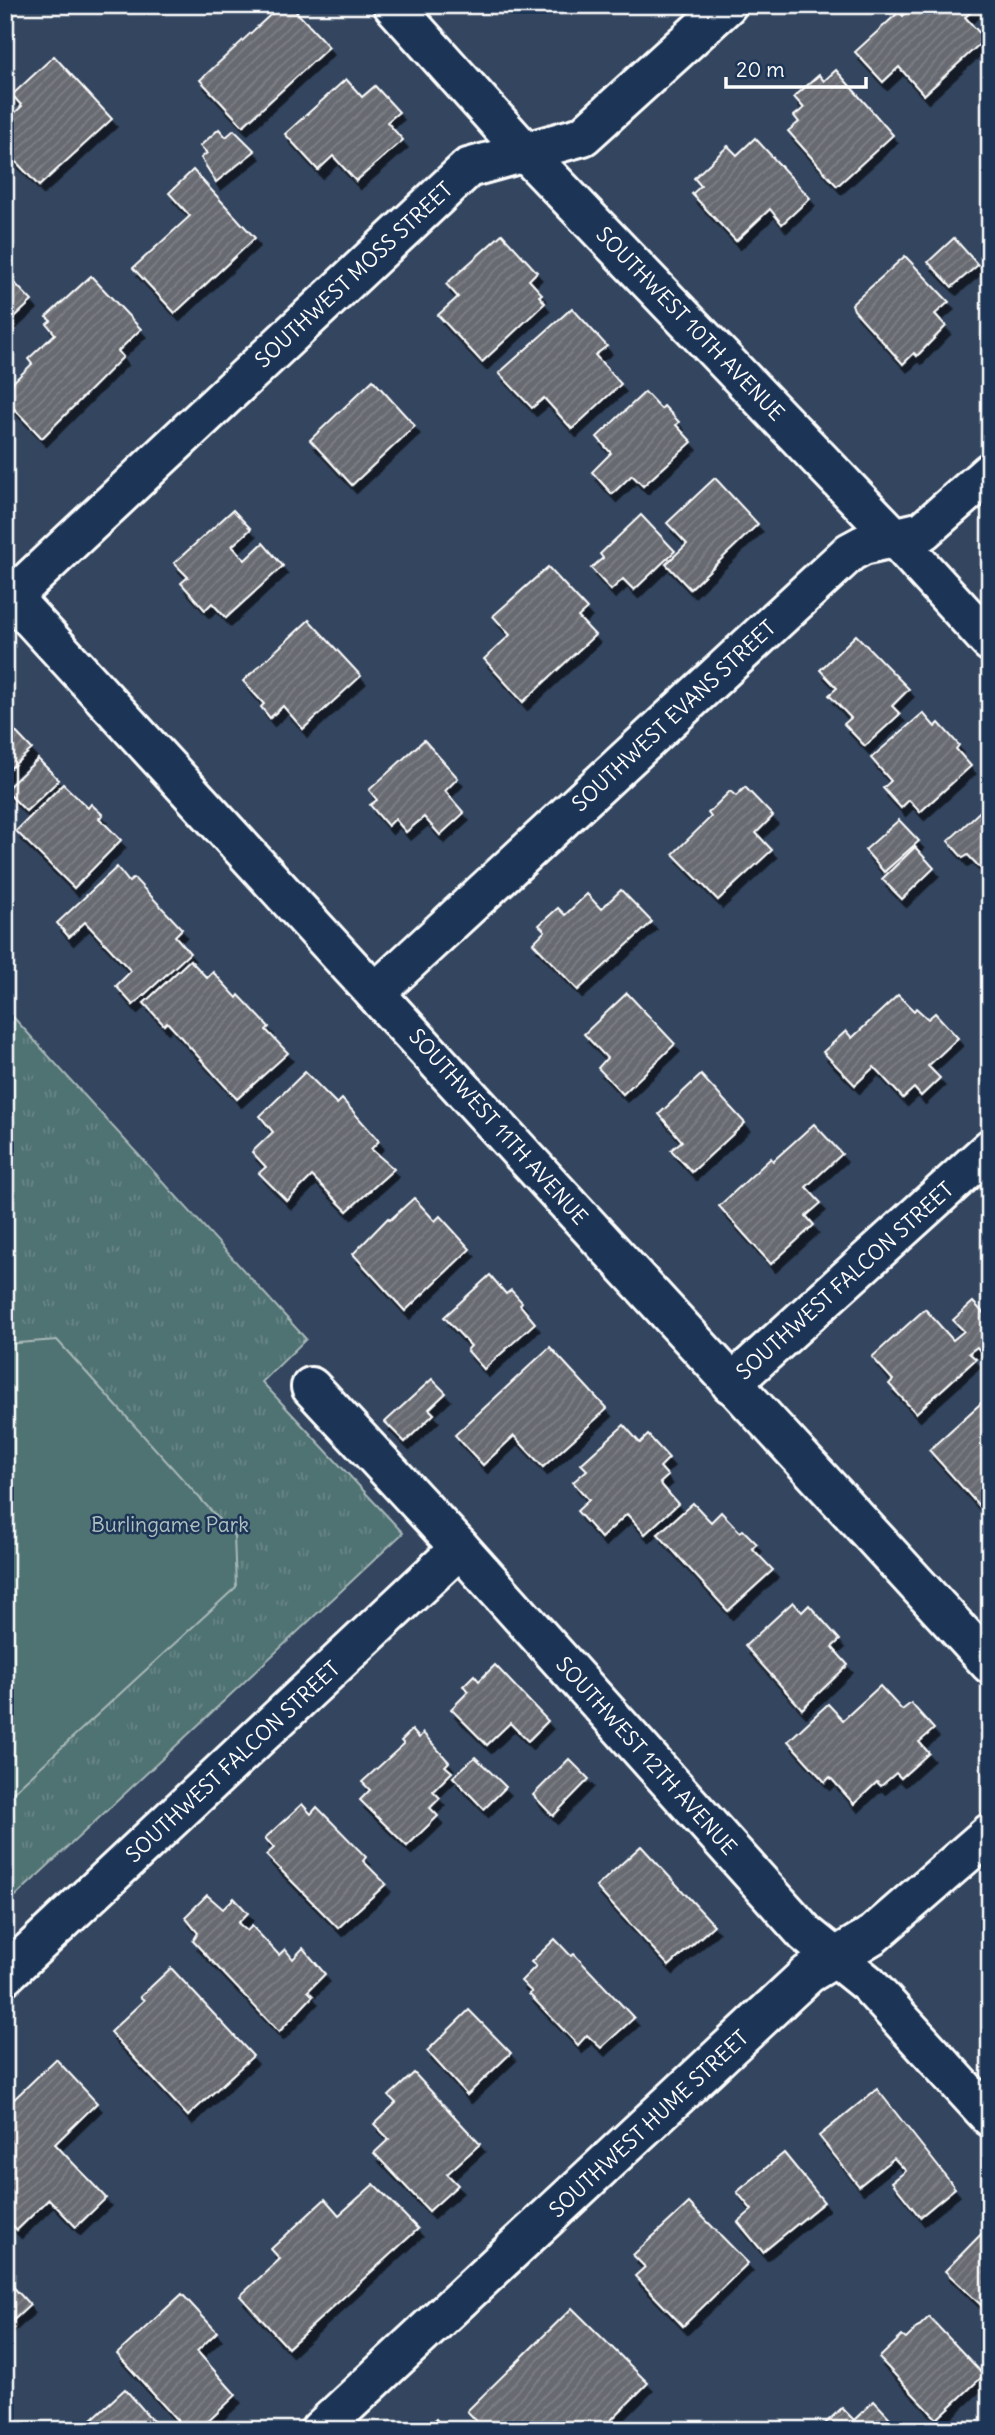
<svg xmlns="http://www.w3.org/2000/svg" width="995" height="2435" font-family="Delius,sans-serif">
<defs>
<pattern id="grass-tufts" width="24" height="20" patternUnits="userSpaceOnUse" patternTransform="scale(1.75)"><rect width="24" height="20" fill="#507272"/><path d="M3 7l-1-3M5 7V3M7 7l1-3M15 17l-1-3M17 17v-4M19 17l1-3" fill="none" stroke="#6a8787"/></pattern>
<pattern id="building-hatch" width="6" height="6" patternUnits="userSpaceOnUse" patternTransform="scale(1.75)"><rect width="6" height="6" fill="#676a71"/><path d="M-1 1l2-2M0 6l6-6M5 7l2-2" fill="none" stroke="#7e8086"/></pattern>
<filter id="shadow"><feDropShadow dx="4.5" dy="8" stdDeviation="0" flood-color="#0009"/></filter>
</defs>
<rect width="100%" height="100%" fill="#33455f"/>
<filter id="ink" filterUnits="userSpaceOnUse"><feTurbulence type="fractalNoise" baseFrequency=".0143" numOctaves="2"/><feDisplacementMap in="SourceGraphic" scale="14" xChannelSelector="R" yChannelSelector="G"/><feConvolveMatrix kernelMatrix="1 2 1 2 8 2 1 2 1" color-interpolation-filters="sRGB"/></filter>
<g filter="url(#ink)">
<polygon fill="url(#grass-tufts)" stroke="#a8b8b8" stroke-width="2" points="5,1008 306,1339 262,1382 403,1533 5,1906"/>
<polygon fill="#507272" stroke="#a8b8b8" stroke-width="2" points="57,1340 234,1536 236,1587 10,1795 5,1795 5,1344"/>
<g fill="url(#building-hatch)" stroke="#fff" stroke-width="2" filter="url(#shadow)">
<polygon points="281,5 290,5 329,47 243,126 200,80"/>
<polygon points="914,5 973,5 976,8 965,17 985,39 924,95 899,67 883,82 855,52 899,12 903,16"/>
<polygon points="54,56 112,119 39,186 5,150 5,122 22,106 12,95"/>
<polygon points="836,70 893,135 837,186 788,131 799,122 794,116 804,108 794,97 819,75 824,81"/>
<polygon points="346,79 362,97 375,86 399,112 387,122 403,140 356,181 333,156 318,170 285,134"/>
<polygon points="219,129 226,137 234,130 255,151 216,182 201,158 207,153 200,146"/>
<polygon points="755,138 810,198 782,224 770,209 736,241 692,194 701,186 694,178 728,146 737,155"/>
<polygon points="193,170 255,238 175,313 133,268 190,216 169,193"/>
<polygon points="502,234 537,272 529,280 542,294 539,296 545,303 482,362 438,315 458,297 446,284"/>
<polygon points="954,238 978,265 952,287 928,262"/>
<polygon points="905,256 949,302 935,314 946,326 917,356 914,353 903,364 854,310 852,304"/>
<polygon points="990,268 990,281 983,274"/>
<polygon points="5,273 32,301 5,326"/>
<polygon points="91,276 141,329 118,351 123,357 42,438 5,399 5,390 32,364 28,359 55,334 47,324 51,321 46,317"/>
<polygon points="572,308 607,346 595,355 621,384 572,429 544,398 532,408 499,373"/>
<polygon points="373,380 415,426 352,485 310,440"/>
<polygon points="645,392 661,409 664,406 679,422 676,425 692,442 643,486 632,475 612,494 592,472 611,453 597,437"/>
<polygon points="715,478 758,524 690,589 666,564 687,544 667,523"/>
<polygon points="233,510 251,529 232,546 245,560 263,543 283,566 226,618 212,603 205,610 181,583 188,577 174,563"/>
<polygon points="641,515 675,551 634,590 623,579 611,590 591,568 603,558 600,554"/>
<polygon points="548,567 587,609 578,617 595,635 523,702 484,659 510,635 493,616"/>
<polygon points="309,620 361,676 303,729 283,706 270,718 261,707 264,704 243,681"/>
<polygon points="856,635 909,689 892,706 900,714 865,746 844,724 851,718 829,695 837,688 820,670"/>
<polygon points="923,713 935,727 939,723 959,745 956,749 971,766 920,812 909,800 901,808 883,788 891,781 871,758"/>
<polygon points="12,728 32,749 5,773 5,731 7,734"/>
<polygon points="424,740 458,778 445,791 464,813 440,835 424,817 406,832 395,819 388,826 370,805 377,800 369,790"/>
<polygon points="38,759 59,780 26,811 5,790"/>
<polygon points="63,784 88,808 91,804 103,815 99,818 121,840 74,888 16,831"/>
<polygon points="745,787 773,816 756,833 772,850 718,900 673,854 711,817 708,813 730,791 736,796"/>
<polygon points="990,802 990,893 981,884 989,877 968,855 963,858 948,841"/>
<polygon points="899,820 919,841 884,872 865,850"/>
<polygon points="915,847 934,868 902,899 882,879"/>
<polygon points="117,867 129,882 134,878 182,929 175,936 190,953 133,1005 116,986 131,971 85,922 69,937 57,923"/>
<polygon points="621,890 652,922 578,990 533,943 545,931 539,925 558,908 565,915 587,894 601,909"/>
<polygon points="190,960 207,978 213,972 237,998 239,995 269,1027 266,1030 288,1053 237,1099 167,1022 164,1025 144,1003"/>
<polygon points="627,993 675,1044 623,1094 598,1068 607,1058 584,1034"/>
<polygon points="898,995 914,1011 916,1008 928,1019 935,1013 958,1038 928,1066 940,1078 921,1096 914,1088 903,1098 874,1067 855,1085 823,1052 846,1031 852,1038"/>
<polygon points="305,1072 337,1104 342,1099 379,1141 371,1149 394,1169 347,1211 312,1176 287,1201 259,1173 266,1167 252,1152 273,1132 260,1116"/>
<polygon points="701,1075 745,1123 692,1172 671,1150 682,1141 659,1114"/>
<polygon points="814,1124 842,1154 806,1187 821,1203 806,1216 814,1225 771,1264 719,1206 771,1158 773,1161"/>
<polygon points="414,1198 435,1221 440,1216 470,1249 405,1311 353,1254 388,1218 390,1220"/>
<polygon points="490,1275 506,1294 511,1290 522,1302 520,1305 535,1323 484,1369 467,1350 471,1346 444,1317"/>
<polygon points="973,1302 990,1320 990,1347 982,1354 977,1347 969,1353 976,1359 916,1413 889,1384 893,1380 872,1357 925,1309 953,1340 964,1331 953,1320"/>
<polygon points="550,1347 607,1409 543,1467 514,1436 483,1465 455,1435"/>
<polygon points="432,1379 446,1393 429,1409 434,1414 405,1442 385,1422"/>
<polygon points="989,1396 990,1397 990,1518 929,1450"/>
<polygon points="624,1425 640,1443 648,1435 669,1458 660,1467 668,1476 660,1483 678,1504 645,1534 627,1514 601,1538 577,1511 589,1500 573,1482 587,1470 581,1464"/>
<polygon points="693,1503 711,1522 721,1512 740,1532 743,1530 757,1544 752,1548 773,1570 728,1611 658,1534"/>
<polygon points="793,1602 802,1612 809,1605 840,1640 832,1647 848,1665 802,1709 745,1646"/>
<polygon points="495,1665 548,1721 528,1741 510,1723 487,1745 451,1709 469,1691 463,1686 474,1675 479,1681"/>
<polygon points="880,1686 902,1710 911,1703 934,1729 919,1742 929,1753 901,1778 896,1773 881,1786 877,1782 854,1804 830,1777 825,1782 788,1741 828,1704 843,1720"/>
<polygon points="412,1730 419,1738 423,1733 449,1762 445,1766 452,1772 433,1791 440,1798 430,1808 438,1816 407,1846 360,1800 370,1790 362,1782 404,1744 401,1741"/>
<polygon points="475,1757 506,1787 484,1809 453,1777"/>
<polygon points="569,1759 589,1779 553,1816 533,1795"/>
<polygon points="302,1804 311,1814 317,1807 366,1857 363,1861 386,1884 338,1928 266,1855 274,1848 265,1838"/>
<polygon points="641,1846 714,1925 669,1966 596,1887"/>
<polygon points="207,1895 223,1909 234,1898 248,1913 238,1923 247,1931 252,1926 279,1955 285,1949 293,1959 303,1948 325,1974 308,1991 313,1996 279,2032 193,1941 198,1933 185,1917"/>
<polygon points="555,1939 571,1956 574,1954 634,2018 601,2048 587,2035 578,2045 529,1994 532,1992 521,1981 536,1966 531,1962"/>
<polygon points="171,1968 253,2056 188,2116 110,2032 144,2000 140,1997"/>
<polygon points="469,2010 511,2053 467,2095 427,2051"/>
<polygon points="56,2059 97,2103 55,2144 106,2198 76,2227 49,2199 17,2230 5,2218 5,2100 9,2104"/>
<polygon points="414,2073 480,2144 447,2174 458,2185 429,2211 374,2153 389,2139 374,2124 396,2103 389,2096"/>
<polygon points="877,2089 955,2188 920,2217 892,2182 906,2171 894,2158 859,2186 819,2136"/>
<polygon points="784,2153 824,2202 763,2252 738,2222 752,2210 737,2192"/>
<polygon points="374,2184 418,2229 288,2348 240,2296 280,2259 271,2249 325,2199 339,2215"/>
<polygon points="689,2203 748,2263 683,2326 635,2276 645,2267 633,2255"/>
<polygon points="990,2225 990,2299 982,2306 945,2271"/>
<polygon points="5,2278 30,2305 5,2328"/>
<polygon points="182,2294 217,2332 197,2351 236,2395 199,2430 186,2430 117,2354"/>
<polygon points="572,2308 648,2383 601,2430 485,2430 467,2411"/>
<polygon points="929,2317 984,2375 937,2419 879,2358 902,2336 906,2339"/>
<polygon points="125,2389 161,2430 80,2430"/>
<polygon points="874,2401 901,2430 819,2429 842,2408 854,2420"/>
<polygon points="436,2419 446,2430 424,2430"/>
</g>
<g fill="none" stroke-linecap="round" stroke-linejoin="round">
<g stroke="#fff" stroke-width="44">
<g id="street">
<polyline points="393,5 525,152 894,537 990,642"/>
<polyline points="5,590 990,1664"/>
<polyline points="12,597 468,168 583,136 727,5"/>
<polyline points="376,992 850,552 863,545 923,531 990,472"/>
<polyline points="731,1384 990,1149"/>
<polyline points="311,1387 460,1548 806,1934 868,1984 990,2117"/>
<polyline points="5,1975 460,1548"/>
<polyline points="320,2430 808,1974 874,1934 990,1833"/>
</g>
</g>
<use href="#street" stroke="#1d3557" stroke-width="38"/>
</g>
</g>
<g text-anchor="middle" stroke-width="5" stroke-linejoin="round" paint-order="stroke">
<g font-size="21" fill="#fff" stroke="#1d3557">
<text transform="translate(354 275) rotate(-43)" y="7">SOUTHWEST MOSS STREET</text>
<text transform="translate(690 324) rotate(46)" y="7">SOUTHWEST 10TH AVENUE</text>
<text transform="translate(674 716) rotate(-43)" y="7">SOUTHWEST EVANS STREET</text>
<text transform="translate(498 1127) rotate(48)" y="7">SOUTHWEST 11TH AVENUE</text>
<text transform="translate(845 1281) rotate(-42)" y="7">SOUTHWEST FALCON STREET</text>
<text transform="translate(646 1756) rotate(48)" y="7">SOUTHWEST 12TH AVENUE</text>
<text transform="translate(233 1762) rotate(-43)" y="7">SOUTHWEST FALCON STREET</text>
<text transform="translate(649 2124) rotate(-43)" y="7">SOUTHWEST HUME STREET</text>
</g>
<g font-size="21" fill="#b0c0c0" stroke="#1d3557">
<text x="170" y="1532">Burlingame Park</text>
</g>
</g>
<rect width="995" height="2435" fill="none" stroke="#1d3557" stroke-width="28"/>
<rect x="14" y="14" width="967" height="2407" fill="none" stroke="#fff" stroke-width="2.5" filter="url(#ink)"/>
<path d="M726 77v10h140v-10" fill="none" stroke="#ffffff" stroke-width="3.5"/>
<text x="736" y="77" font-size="21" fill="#ffffff" stroke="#1d3557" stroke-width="5" paint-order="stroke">20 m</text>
</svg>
